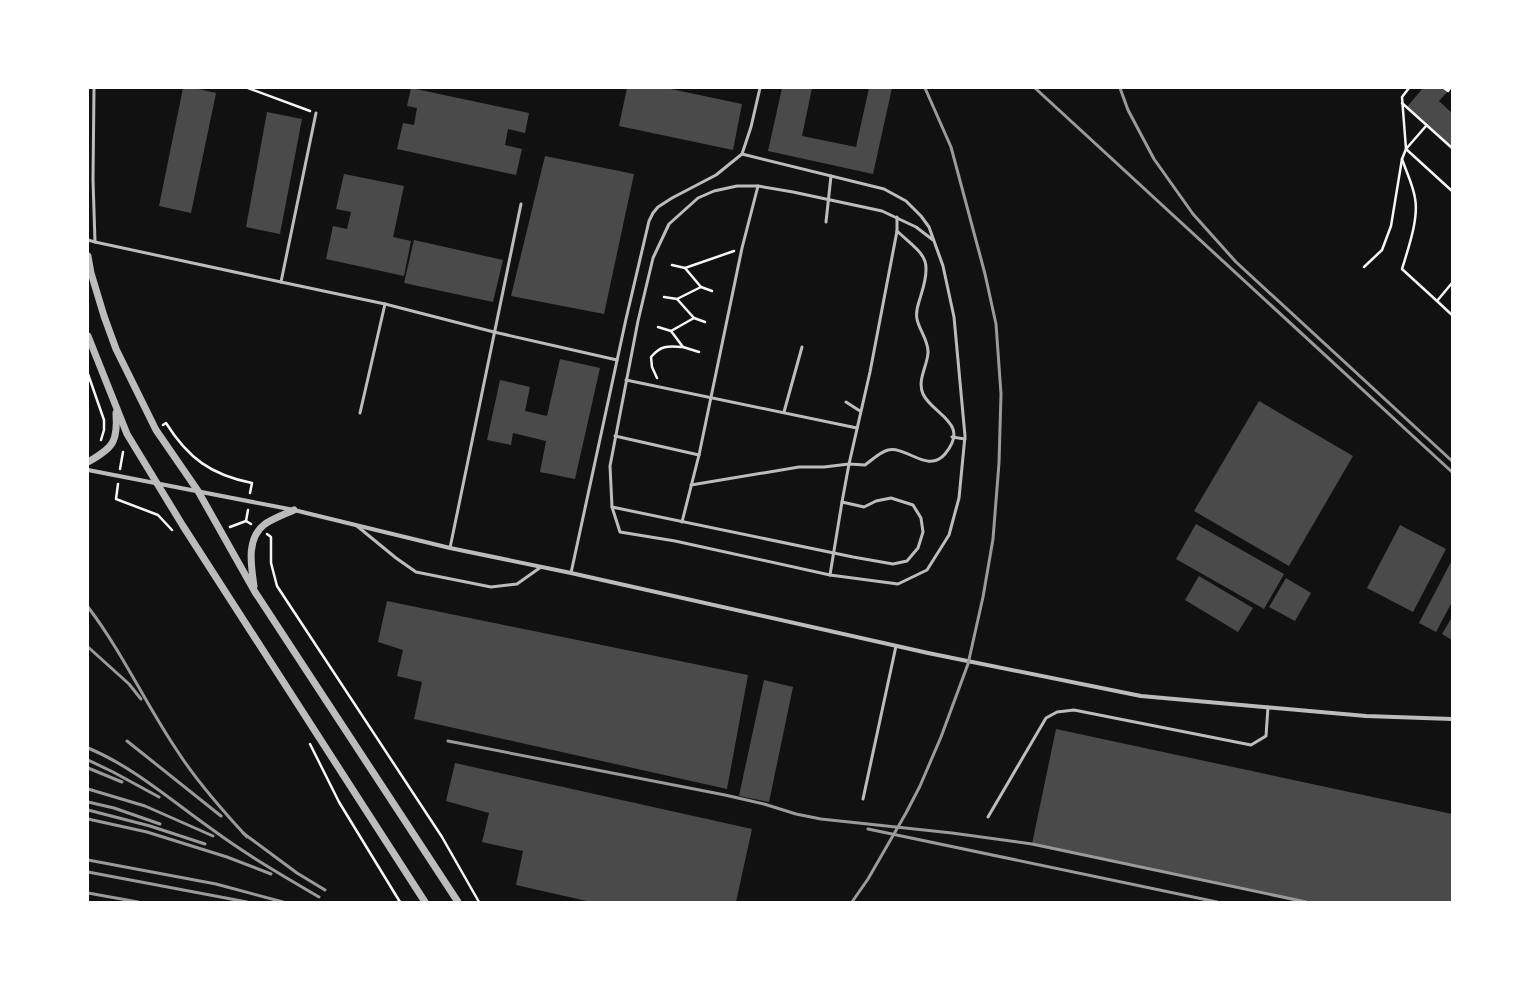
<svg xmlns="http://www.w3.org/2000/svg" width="1540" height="990" font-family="'Alegreya Sans',sans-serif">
<rect width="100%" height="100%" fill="#111"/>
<g fill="#4a4a4a">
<polygon points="183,88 194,88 216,93 191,213 159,206"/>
<polygon points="411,88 529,113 525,133 508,129 505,145 522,149 516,175 397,149 403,123 414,125 417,108 407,106"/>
<polygon points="627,88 666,88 742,104 733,150 619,126"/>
<polygon points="782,88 812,88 802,136 856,147 869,88 892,88 873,174 768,151"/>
<polygon points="1423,88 1444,88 1448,91 1439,101 1452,113 1452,148 1406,108"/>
<polygon points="267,112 302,119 280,234 246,227"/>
<polygon points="545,156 634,174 604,314 511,296"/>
<polygon points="344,174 404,186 393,237 411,241 404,276 326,259 333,226 347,229 351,212 336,209"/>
<polygon points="414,240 503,260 493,302 404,283"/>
<polygon points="560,359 600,368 575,479 540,472 546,441 513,433 511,445 487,440 500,380 530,387 525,411 547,416"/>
<polygon points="1259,401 1353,456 1289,566 1194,511"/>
<polygon points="1196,524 1284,574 1264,609 1176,559"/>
<polygon points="1400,525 1446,549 1413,612 1367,588"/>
<polygon points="1452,560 1452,602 1436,632 1419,623"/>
<polygon points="1199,576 1253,608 1238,632 1185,600"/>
<polygon points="1286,578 1311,593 1295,621 1269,607"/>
<polygon points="387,601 748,675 727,789 414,719 422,682 397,676 403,650 378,642"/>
<polygon points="1452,617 1452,640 1442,634"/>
<polygon points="764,680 793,687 769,802 739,796"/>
<polygon points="1056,729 1452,814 1452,902 1306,902 1032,844"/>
<polygon points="455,763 752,829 736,902 591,902 516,885 523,851 482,842 489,813 446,801"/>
</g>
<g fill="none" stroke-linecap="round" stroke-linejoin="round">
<g stroke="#f5f5f5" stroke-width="2.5">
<polyline points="248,88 310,111"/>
<polyline points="1409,88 1402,97 1406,149 1452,191"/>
<polyline points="1444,88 1448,91 1450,88"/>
<polyline points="1402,103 1452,148"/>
<path d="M 1426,126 L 1406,149 L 1402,159 C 1406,171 1413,185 1415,198 C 1419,219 1408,249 1402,269 L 1437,301"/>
<polyline points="672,265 685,268 734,251"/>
<polyline points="1364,267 1382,250 1391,226 1402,159"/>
<polyline points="685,268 701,287 712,291"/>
<polyline points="1452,283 1437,301 1452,315"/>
<polyline points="664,297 677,299 701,287"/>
<polyline points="677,299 694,318 705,322"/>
<polyline points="658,327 671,331 694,318"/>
<polyline points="671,331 683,347 699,352"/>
<polyline points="88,374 104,420 104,430 101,440"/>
<path d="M 657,378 L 652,367 L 651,357 C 661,345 668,346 683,347"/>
<path d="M 163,425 L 166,423 C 188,458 211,475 252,483 L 250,493"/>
<polyline points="120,469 123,452"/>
<polyline points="118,484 116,499 158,515 172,530"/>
<polyline points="248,510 246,521 251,524"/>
<polyline points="230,527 246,521"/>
<polyline points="267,534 271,537 271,563 277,586 442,837 479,902"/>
<polyline points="310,744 339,802 400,902"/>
</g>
<g stroke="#bcbcbc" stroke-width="3">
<polyline points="316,113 281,282 385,304 494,332 617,360"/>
<polyline points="742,154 884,189 906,201 921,216 929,227 943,266 954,317 965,436 959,498 949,535 927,570 898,584 830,575 675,541 620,532 612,507 610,466 638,321 653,258 669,224 698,198 714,191 737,186 758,186 793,192 882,211 916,227 933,240"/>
<polyline points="826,222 831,176"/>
<polyline points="88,240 95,242 93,180 94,88"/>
<polyline points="95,242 281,282"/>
<polyline points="626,380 857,428"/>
<polyline points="846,402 860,411"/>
<polyline points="784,412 802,347"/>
<polyline points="360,413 385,304"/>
<polyline points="615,436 699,455"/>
<polyline points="952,437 965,439"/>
<polyline points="691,485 799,467 824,467 849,464 870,372 897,231 897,217"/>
<path d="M 612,507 L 853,557 L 893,564 L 907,561 L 918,548 L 923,532 L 921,518 L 913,505 L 891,498 L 876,501 L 864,507 L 842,502 L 849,464 L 865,465 C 872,460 880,452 888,450 C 907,446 928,474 945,454 C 971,423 933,415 923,394 C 917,380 927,367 928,353 C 929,341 919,330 917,319 C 915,310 919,303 921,295 C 933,257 924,256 897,231"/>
<polyline points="682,522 699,455 742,248 758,186"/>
<polyline points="357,526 396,558 416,572 491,587 517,584 541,567"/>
<polyline points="450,548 521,204"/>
<polyline points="571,573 626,319 649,221 653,213 658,207 672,198 716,175 742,154 751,127 760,88"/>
<polyline points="830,575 842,502"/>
<polyline points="863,799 896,646"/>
<polyline points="988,817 1046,718 1057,712 1074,710 1251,745 1266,736 1268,707"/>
</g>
<polyline stroke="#bcbcbc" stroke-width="4" points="88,470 294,510 450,548 571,573 928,653 1141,696 1366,716 1452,719"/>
<g stroke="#bcbcbc" stroke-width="7">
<polyline points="88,256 91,273 104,316 116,349 156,430 198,491 255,592 458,902"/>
<polyline points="88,336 127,434 183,526 425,902"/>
<path d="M 88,462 C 113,448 118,442 116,413"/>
<path d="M 254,586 C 251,565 246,538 265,524 C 274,518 285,514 294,510"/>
</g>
<g stroke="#9a9a9a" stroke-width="3">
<polyline points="1035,88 1452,472"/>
<polyline points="1120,88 1128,110 1154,159 1193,214 1236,262 1452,461"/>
<path d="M 88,607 C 123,653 146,705 178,752 C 198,783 222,810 247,837"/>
<polyline points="88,647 129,684 141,699"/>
<polyline points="127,741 221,816"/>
<polyline points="448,741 725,795 764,804 796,814 821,819 952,833 1032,844 1306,902"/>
<path d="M 88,748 C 134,767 173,802 213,830 C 247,855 283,876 319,897"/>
<polyline points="88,760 113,772 159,797"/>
<polyline points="88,768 122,782"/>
<polyline points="88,789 145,806 213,836"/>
<polyline points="88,802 114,808 160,824"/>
<polyline points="88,810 150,826 205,844"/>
<polyline points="88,819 147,832 227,857 271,874"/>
<polyline points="868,829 1217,902"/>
<polyline points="243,833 297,873 325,890"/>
<polyline points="88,860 216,884 283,902"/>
<polyline points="88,872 247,902"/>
<polyline points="88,893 138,902"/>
<polyline points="852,902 868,879 906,813 920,786 941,737 968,664 983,597 993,539 999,463 1001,394 996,324 985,274 951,147 925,88"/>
</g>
</g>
<rect width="1540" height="990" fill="none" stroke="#ffffff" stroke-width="178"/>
</svg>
